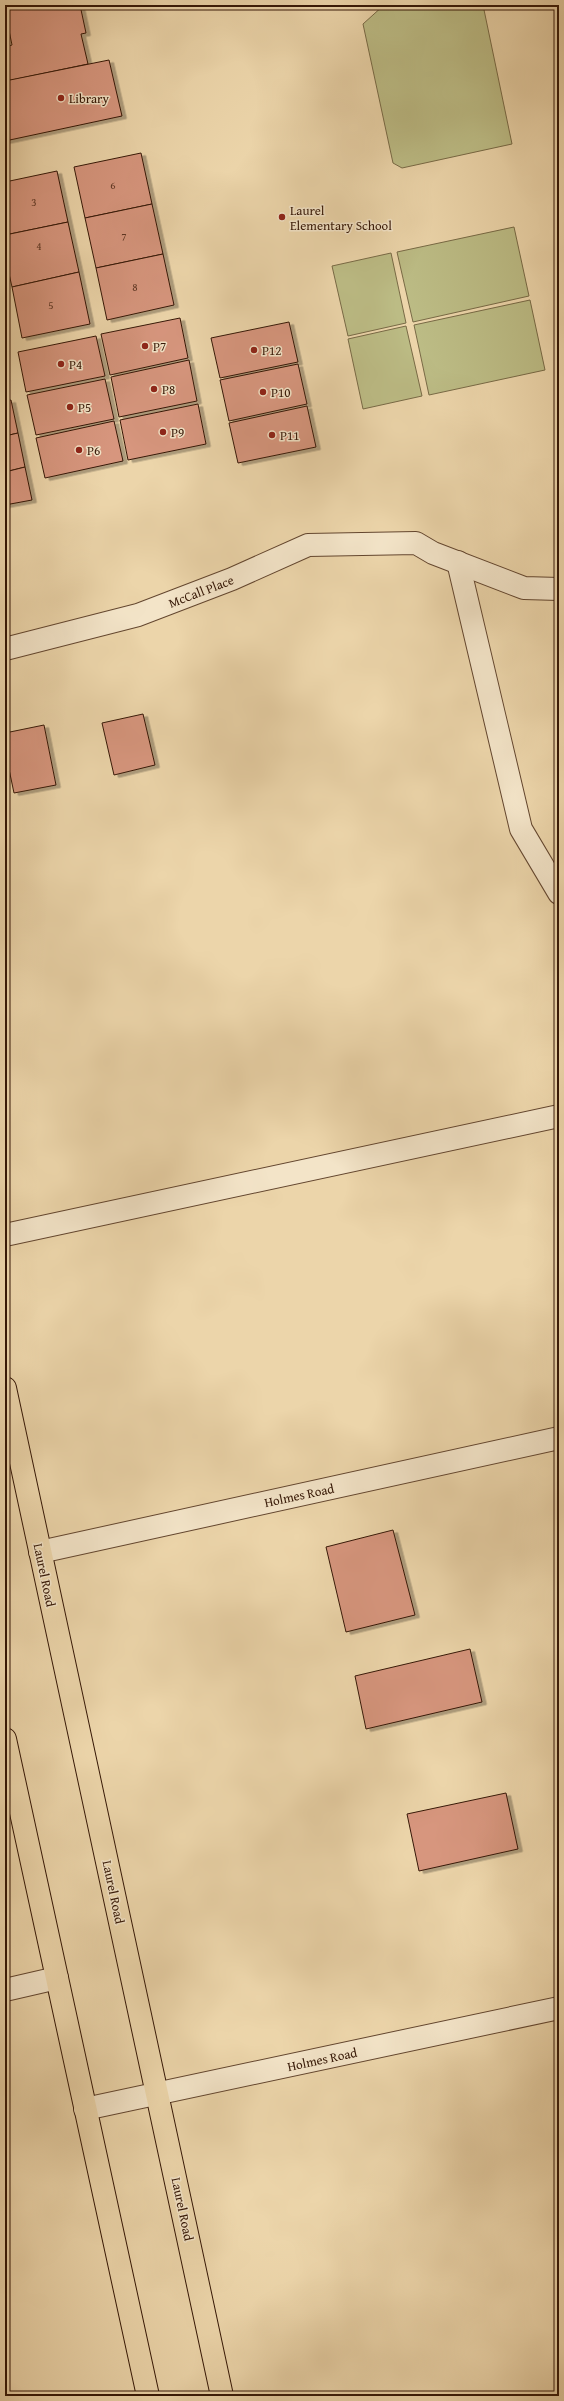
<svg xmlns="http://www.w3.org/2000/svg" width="564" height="2401" font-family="'Gentium Book Plus',serif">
<defs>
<filter id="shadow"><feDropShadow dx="4.5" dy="2.5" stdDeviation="0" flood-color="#0004"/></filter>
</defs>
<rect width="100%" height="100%" fill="#ecd5aa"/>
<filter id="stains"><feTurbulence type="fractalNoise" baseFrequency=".005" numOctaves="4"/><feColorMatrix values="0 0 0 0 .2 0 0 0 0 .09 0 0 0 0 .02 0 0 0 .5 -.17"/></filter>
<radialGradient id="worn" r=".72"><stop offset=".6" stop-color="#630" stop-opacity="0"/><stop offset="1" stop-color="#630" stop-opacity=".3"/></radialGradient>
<g fill="#bcbc85" stroke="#786a46">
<polygon points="384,5 483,5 512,144 402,168 393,163 363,24"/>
<polygon points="514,227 529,296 413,322 397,252"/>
<polygon points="391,253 406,323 348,336 332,266"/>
<polygon points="530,300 545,370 429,395 414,325"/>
<polygon points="406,326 422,396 363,409 348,339"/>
</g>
<g fill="#d7967e" stroke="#351706" filter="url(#shadow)">
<polygon points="24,5 80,5 86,33 81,34 88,64 7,81 5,47 12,45 5,11"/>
<polygon points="109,60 122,116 5,141 5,81"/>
<polygon points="141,153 152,204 85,218 74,167"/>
<polygon points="57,171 68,222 5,235 5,182"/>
<polygon points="152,204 163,254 96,268 85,218"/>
<polygon points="68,222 79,272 12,287 5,256 5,235"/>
<polygon points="163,254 174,305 107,320 96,268"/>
<polygon points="79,272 90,324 22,338 12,287"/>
<polygon points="180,318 188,358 110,375 101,334"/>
<polygon points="289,322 298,362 220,378 211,338"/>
<polygon points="96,336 105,376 26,392 18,352"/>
<polygon points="189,360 197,401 119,417 111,377"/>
<polygon points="298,364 307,404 229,421 220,380"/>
<polygon points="105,379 114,419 36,435 27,395"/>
<polygon points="11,400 18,433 5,436 5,401"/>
<polygon points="198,404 206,444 128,460 120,420"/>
<polygon points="307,406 316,447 238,463 229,423"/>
<polygon points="114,421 123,461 45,478 36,438"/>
<polygon points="18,433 25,467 5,472 5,436"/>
<polygon points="25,467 32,500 5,505 5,472"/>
<polygon points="143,714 155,765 114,775 102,723"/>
<polygon points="44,725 56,785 14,793 5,750 5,733"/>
<polygon points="393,1530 415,1615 346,1632 326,1547"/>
<polygon points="470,1649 482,1702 366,1729 355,1676"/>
<polygon points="506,1793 518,1849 419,1871 407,1814"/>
</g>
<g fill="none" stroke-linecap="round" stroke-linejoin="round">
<g stroke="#63462f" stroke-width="24">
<g id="minor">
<polyline points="458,562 521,829 559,893"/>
<polyline points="5,649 138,615 232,579 308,545 416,543 433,553 524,588 559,589"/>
<polyline points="5,1235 559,1116"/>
<polyline points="40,1552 559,1438"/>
<polyline points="5,1990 57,1978"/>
<polyline points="85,2109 559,2008"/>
</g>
</g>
<g stroke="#351706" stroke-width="24">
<g id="major">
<polyline points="5,1388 222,2396"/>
<polyline points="5,1739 148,2396"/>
</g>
</g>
<use href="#minor" stroke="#f3e4c8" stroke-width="22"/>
<use href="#major" stroke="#ecd5aa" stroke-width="22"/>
</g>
<g fill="#8f2418" stroke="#f3e4c8" stroke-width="1.5">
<circle cx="61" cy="98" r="4"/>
<circle cx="282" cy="217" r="4"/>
<circle cx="145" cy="346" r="4"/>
<circle cx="254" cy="350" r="4"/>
<circle cx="61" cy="364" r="4"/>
<circle cx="154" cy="389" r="4"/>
<circle cx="263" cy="392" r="4"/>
<circle cx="70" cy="407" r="4"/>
<circle cx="163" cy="432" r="4"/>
<circle cx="272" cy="435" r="4"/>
<circle cx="79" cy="450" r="4"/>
</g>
<g text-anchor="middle" stroke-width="3" stroke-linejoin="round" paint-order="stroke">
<g font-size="11" fill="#5e3724">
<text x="113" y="189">6</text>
<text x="34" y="206">3</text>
<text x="124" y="240">7</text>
<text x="39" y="250">4</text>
<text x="135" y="291">8</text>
<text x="51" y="309">5</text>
</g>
<g font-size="13" fill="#351706" stroke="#f3e4c8" text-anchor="start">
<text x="69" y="103">Library</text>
<text x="290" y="215">Laurel<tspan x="290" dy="15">Elementary School</tspan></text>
<text x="153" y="351">P7</text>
<text x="262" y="355">P12</text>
<text x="69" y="369">P4</text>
<text x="162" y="394">P8</text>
<text x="271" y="397">P10</text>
<text x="78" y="412">P5</text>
<text x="171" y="437">P9</text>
<text x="280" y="440">P11</text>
<text x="87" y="455">P6</text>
</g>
<g font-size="13" fill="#351706" stroke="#f3e4c8">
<text transform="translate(201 591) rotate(-21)" y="5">McCall Place</text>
<text transform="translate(299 1495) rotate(-12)" y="5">Holmes Road</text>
<text transform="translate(45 1575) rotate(78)" y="5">Laurel Road</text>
<text transform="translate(114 1892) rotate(78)" y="5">Laurel Road</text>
<text transform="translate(322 2059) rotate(-12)" y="5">Holmes Road</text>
<text transform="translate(183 2209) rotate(78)" y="5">Laurel Road</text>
</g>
</g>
<rect width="564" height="2401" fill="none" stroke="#ecd5aa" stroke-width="20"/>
<rect x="6" y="6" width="552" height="2389" fill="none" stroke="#351706" stroke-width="2"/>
<rect x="10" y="10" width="544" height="2381" fill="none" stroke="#351706"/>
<rect width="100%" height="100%" filter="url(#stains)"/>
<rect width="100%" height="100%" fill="url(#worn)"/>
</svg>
